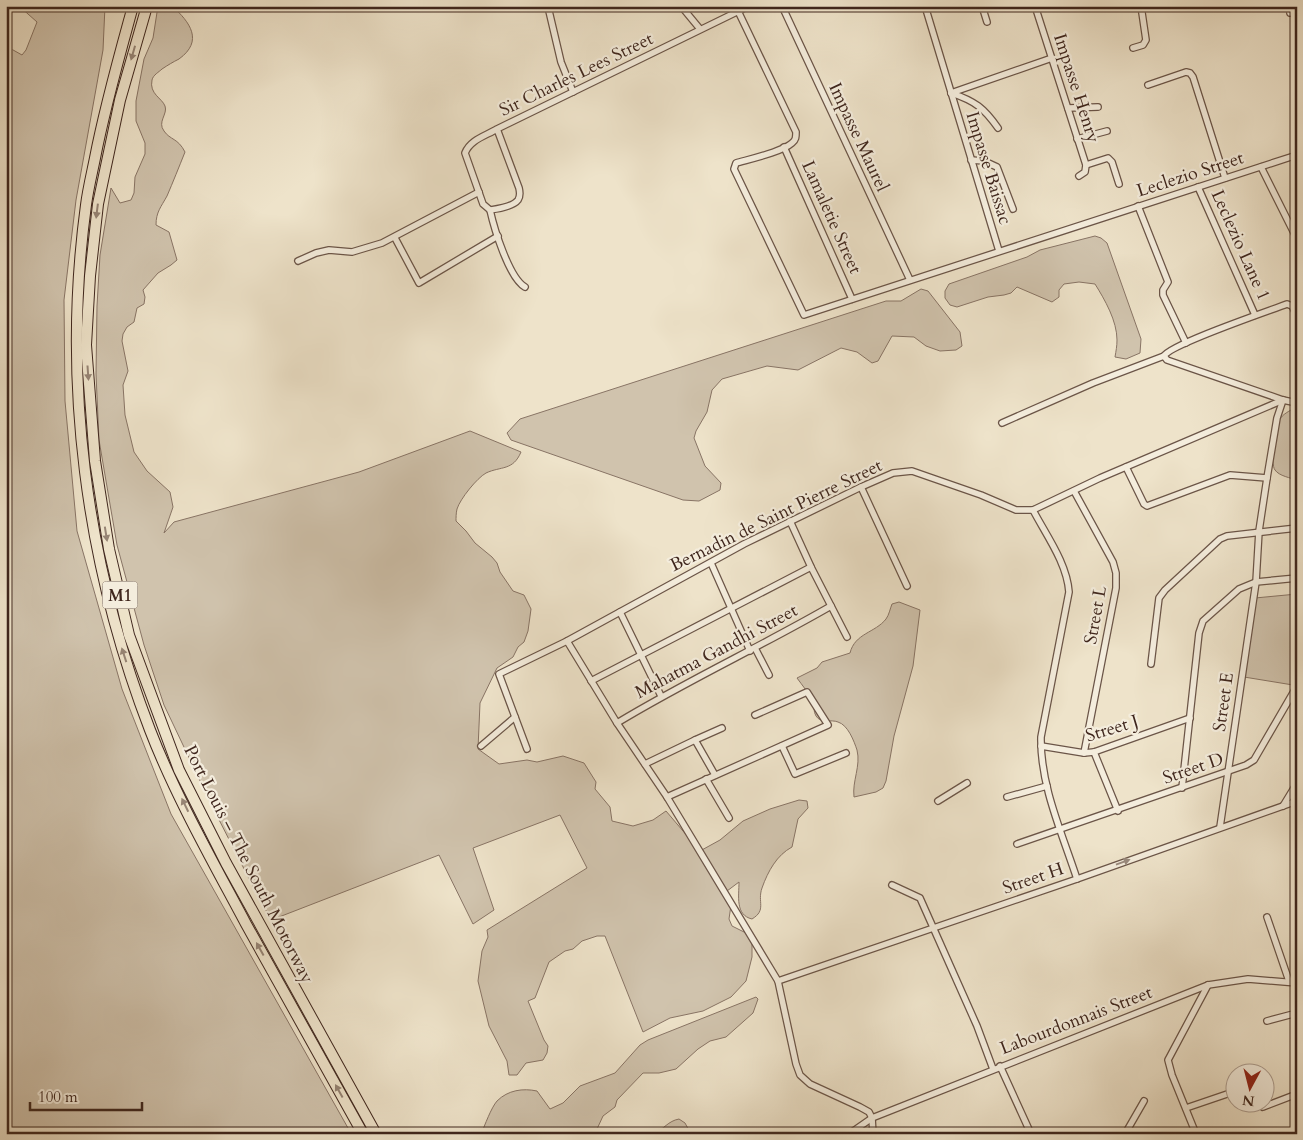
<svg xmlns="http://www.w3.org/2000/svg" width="1303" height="1140" font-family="Cardo,serif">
<rect width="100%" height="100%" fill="#eee3ca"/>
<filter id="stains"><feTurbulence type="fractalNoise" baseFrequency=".004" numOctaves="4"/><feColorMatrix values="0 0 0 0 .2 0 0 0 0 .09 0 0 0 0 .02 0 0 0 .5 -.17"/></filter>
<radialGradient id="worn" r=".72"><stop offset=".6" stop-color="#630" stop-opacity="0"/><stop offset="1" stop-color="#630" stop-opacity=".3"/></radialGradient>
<g fill="#d0c3ad" stroke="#887465">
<path d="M 19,6 L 105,6 L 103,50 L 76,200 L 64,300 L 65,401 L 77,531 L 122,689 L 171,814 L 348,1128 L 332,1134 L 31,1134 C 7,1127 10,1137 6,1109 L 6,46 L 22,55 L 26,50 L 37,22 Z"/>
<path d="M 158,6 L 172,6 C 190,22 204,41 179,59 C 173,62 168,65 162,69 C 159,72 153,75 152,80 C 149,94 162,98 165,106 C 168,114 157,122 164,131 C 170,140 178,138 185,152 C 179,167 173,182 167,196 C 161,207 156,212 156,225 L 169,232 L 177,260 L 171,265 L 158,273 L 143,290 L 145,297 L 144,304 L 137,308 L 134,322 L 127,327 L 123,334 L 122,341 L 128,371 L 123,385 L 125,415 L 134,452 L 147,471 L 170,492 L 173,507 L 164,533 L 174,522 L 359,472 L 470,431 L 521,452 C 513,471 501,466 486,473 C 477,478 460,499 457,509 C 456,513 456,518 456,521 L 466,531 L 475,543 L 492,557 L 497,563 L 500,572 L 513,591 L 524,595 L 531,609 L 528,631 L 524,642 L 518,647 L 513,657 L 497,668 L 480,703 L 478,749 L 499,764 L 527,760 L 537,762 L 563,756 L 584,763 L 596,782 L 595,789 L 610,807 L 612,821 L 633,826 L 653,820 L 666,811 L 700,851 L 720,840 L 743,821 L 770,809 L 799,800 L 807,801 L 808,808 L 798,819 L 792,847 C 777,855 768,871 762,888 C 757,902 767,910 752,919 C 735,915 739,896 739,882 L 727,891 L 731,905 L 729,919 L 732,926 L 752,936 L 752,957 L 746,981 L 731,997 L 703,1011 L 670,1018 L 643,1032 L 605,936 L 597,936 L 582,941 L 573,949 L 565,951 L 549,962 L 535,998 L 528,1001 L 544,1040 L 548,1046 L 547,1053 L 543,1060 L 526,1063 L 517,1075 L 509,1075 L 507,1061 L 489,1026 L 478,981 L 482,951 L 488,937 L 487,930 L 587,868 L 560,815 L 473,848 L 494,910 L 473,924 L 439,855 L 279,917 L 265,910 L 212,806 L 164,705 L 144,645 L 117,545 L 99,440 L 96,374 L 97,306 L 100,255 L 111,188 L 120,203 L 131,200 L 134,193 L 135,177 L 145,154 L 145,143 L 136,121 L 136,101 L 144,59 L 153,38 Z"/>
<path d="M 1095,236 L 1101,238 L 1107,243 L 1141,339 L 1140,353 L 1126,359 L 1115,357 C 1116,351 1117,346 1117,340 C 1117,321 1105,300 1095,284 L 1079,282 L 1064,284 L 1059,290 L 1059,297 L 1052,302 L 1017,287 L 1011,293 L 1004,295 L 988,297 L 957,307 L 950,305 L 945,298 L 945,291 L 949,284 L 1027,257 L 1040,250 Z"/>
<polygon points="921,289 928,291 960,332 962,346 956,350 940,351 926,346 914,337 892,336 878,361 872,363 857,352 841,348 798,370 767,366 722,379 712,390 707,412 696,431 694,438 705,466 721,483 720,490 699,501 683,500 511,440 507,433 520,419 886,301 901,301"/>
<path d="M 1295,408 L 1297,408 L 1297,480 C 1291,478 1279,476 1275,470 C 1270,464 1275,427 1279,420 C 1283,414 1289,411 1295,408 Z"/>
<polygon points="1297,594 1297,668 1293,685 1244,677 1255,598"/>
<path d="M 899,602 L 920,610 L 913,666 L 894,736 L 886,781 L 883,788 L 876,792 L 854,797 C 852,781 861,766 857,750 C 854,741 848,725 838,722 C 831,719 821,724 816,716 C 813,712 815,705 812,701 C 809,693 802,685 797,678 L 817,668 L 822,662 L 850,653 C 855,633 875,633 886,619 C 889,615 890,609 892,604 Z"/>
<path d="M 756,997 L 758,999 L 753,1013 L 726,1037 L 710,1041 L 698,1049 L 676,1069 L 659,1073 L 643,1073 L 617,1100 L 615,1107 L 603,1116 L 597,1129 L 592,1134 L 481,1134 C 485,1125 491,1108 497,1101 C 508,1090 523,1088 537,1091 L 550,1109 L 563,1103 L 580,1086 L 615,1073 L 640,1045 L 648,1040 Z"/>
<path d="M 679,1119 L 685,1123 L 691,1134 L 654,1134 C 664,1129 668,1121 679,1119 Z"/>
</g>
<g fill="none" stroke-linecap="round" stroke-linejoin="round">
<g stroke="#6b5548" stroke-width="8">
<g id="minor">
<polyline points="546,6 549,11 561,62 573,92"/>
<polyline points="681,6 700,29"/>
<polyline points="782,6 910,280"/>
<polyline points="925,6 999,251"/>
<polyline points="982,6 987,22"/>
<polyline points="1035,6 1086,165 1085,172 1079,176"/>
<polyline points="1289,6 1290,13"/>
<path d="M 738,11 L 796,132 C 796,137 796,140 792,143 C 782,152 750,159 736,163 L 734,169 L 804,315 L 1297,155"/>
<polyline points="1133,48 1143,45 1146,40 1141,6"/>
<polyline points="1148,85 1186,72 1190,73 1193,77 1225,178"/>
<polyline points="951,93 1052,58"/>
<path d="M 951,93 C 975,101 984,108 998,128"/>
<polyline points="1068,108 1098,107"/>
<path d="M 497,129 L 519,188 C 520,192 520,197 518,200 C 513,207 497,209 490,210 L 483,204 L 465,153 C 470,140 485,136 497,129 L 749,6"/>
<polyline points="1077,139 1107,131"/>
<polyline points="784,147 852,299"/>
<polyline points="971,160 984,161 997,167 1013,209"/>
<polyline points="1086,165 1108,158 1112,162 1119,184"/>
<polyline points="1261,167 1297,239"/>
<polyline points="1198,187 1255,315"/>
<polyline points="1138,206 1168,282 1163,290 1163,295 1186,343"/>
<path d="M 490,210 C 494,228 509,278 525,287"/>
<polyline points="395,238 419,283 498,236"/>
<polyline points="298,261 316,253 329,250 352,252 382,243 479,192"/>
<polyline points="1164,356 1167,360 1283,400 1297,403"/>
<path d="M 1002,423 L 1093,383 L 1164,356 C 1171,344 1269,311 1287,304 L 1292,306 L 1297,316"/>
<polyline points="1126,467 1144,504 1147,506 1230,475 1267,478"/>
<polyline points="861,487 907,586"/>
<polyline points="1074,491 1113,562 1116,573 1116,588 1084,753"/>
<path d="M 1033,510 C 1046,535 1067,563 1069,592 L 1041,737 C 1040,785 1062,833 1077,879"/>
<polyline points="790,521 811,567 847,637"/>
<polyline points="711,563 750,651"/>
<polyline points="620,612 661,696"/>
<polyline points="567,641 617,723 667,797 778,981 796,1064 800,1075 810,1084 860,1107 869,1112 872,1118 873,1134"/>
<polyline points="755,648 769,675"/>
<polyline points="1151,664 1159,598 1165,590 1220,539 1227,536 1297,528"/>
<polyline points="591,681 811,567"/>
<path d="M 617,723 C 686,681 760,647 831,606"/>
<polyline points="695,740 722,728"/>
<polyline points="481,746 515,717"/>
<polyline points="782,746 795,774 846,753"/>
<polyline points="1041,746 1084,753 1094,752 1190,718"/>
<polyline points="527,749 499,674 567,641 744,544 861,487 893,473 912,471 981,495 1016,510 1033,510 1100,478 1283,400"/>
<polyline points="1094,752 1118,811"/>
<polyline points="645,764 695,740 715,775"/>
<polyline points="706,779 729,818"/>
<polyline points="1182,788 1199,633 1203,621 1239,589 1256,582 1297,578"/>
<polyline points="667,797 828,725 807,692 755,715"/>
<polyline points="1007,797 1047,786"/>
<polyline points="938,801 967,783"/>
<polyline points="1283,806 1297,783"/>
<polyline points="1220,827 1256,582 1259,531 1267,478 1277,418 1283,400"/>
<polyline points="1017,844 1246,765 1254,760 1297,686"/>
<polyline points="892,885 920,898 977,1026 993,1069"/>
<polyline points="1267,917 1289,981"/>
<polyline points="778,981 1077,879 1297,801"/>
<polyline points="1267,1021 1297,1013"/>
<polyline points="1000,1066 1031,1134"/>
<polyline points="1263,1107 1297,1094"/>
<polyline points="1186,1108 1236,1091"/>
<polyline points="1296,1127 1297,1126"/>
<polyline points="849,1134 872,1118 1208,985 1248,979 1297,983"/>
<polyline points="1125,1134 1144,1101"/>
<polyline points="1196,1134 1172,1075 1168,1060 1208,985"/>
</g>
</g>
<g stroke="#3f261d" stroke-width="12">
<g id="trunk">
<path d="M 133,6 C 119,57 105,106 95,158 C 92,173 88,189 86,205 C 62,382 86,564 150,730 C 175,795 213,862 246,924 C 285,994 324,1064 363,1134"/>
<polyline points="147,6 120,100 98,204 90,276 86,345 95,461 109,549 129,635 179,770 226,863 376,1134"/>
</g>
</g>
<use href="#minor" stroke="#f4eddd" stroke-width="5.5"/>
<use href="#trunk" stroke="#eee3ca" stroke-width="10"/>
</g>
<defs><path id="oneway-solid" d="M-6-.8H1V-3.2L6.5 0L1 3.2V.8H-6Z" transform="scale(1.25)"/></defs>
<g fill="#968474">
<use href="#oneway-solid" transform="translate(133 53) rotate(106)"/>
<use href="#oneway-solid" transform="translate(97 211) rotate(97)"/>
<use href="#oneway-solid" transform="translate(88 373) rotate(86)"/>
<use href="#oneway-solid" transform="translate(106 534) rotate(81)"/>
<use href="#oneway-solid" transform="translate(124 655) rotate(-108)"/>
<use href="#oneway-solid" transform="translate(185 805) rotate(-116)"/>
<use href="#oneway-solid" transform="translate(260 949) rotate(-119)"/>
<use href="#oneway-solid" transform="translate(339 1091) rotate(-119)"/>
</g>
<use fill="#9a8a7d" href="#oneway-solid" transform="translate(1123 862) rotate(-20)"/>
<g text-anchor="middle" stroke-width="4.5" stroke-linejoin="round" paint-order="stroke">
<rect fill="#f4eddd" stroke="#756257" stroke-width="1" x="102.5" y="581.5" width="35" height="27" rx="4"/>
<g font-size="16" font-weight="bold" fill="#3f261d">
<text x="120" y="601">M1</text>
</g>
<g font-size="18" fill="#3f261d" stroke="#f4eddd">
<text transform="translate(576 74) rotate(-26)" y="6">Sir Charles Lees Street</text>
<text transform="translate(1077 88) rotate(72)" y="6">Impasse Henry</text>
<text transform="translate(859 137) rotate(65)" y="6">Impasse Maurel</text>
<text transform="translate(989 168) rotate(73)" y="6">Impasse Baissac</text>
<text transform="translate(1190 174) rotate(-18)" y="6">Leclezio Street</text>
<text transform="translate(832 217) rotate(66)" y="6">Lamaletie Street</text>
<text transform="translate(1241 245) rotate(66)" y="6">Leclezio Lane 1</text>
<text transform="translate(776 515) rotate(-26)" y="6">Bernadin de Saint Pierre Street</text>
<text transform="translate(1095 615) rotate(-80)" y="6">Street L</text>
<text transform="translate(716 651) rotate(-28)" y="6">Mahatma Gandhi Street</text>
<text transform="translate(1223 702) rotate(-82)" y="6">Street E</text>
<text transform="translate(1112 728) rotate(-17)" y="6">Street J</text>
<text transform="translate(1193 768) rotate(-19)" y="6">Street D</text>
<text transform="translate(249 864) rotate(63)" y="6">Port Louis – The South Motorway</text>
<text transform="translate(1033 878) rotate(-19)" y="6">Street H</text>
<text transform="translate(1076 1020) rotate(-21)" y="6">Labourdonnais Street</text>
</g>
</g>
<rect width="1303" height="1140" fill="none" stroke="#eee3ca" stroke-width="25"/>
<rect x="8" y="8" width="1288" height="1125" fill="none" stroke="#3f261d" stroke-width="2.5"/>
<rect x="12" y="12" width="1278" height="1115" fill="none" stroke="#3f261d"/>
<g transform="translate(1250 1088) rotate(187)"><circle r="24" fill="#f4eddd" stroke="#ac9d90"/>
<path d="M0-4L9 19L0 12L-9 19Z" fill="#8f2418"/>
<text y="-8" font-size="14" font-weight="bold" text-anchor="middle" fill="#3f261d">N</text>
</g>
<path d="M30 1102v8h112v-8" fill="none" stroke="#3f261d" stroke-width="2.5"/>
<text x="38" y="1102" font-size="15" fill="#3f261d" stroke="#f4eddd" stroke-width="4" paint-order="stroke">100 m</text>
<rect width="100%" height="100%" filter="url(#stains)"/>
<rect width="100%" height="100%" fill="url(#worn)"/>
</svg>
